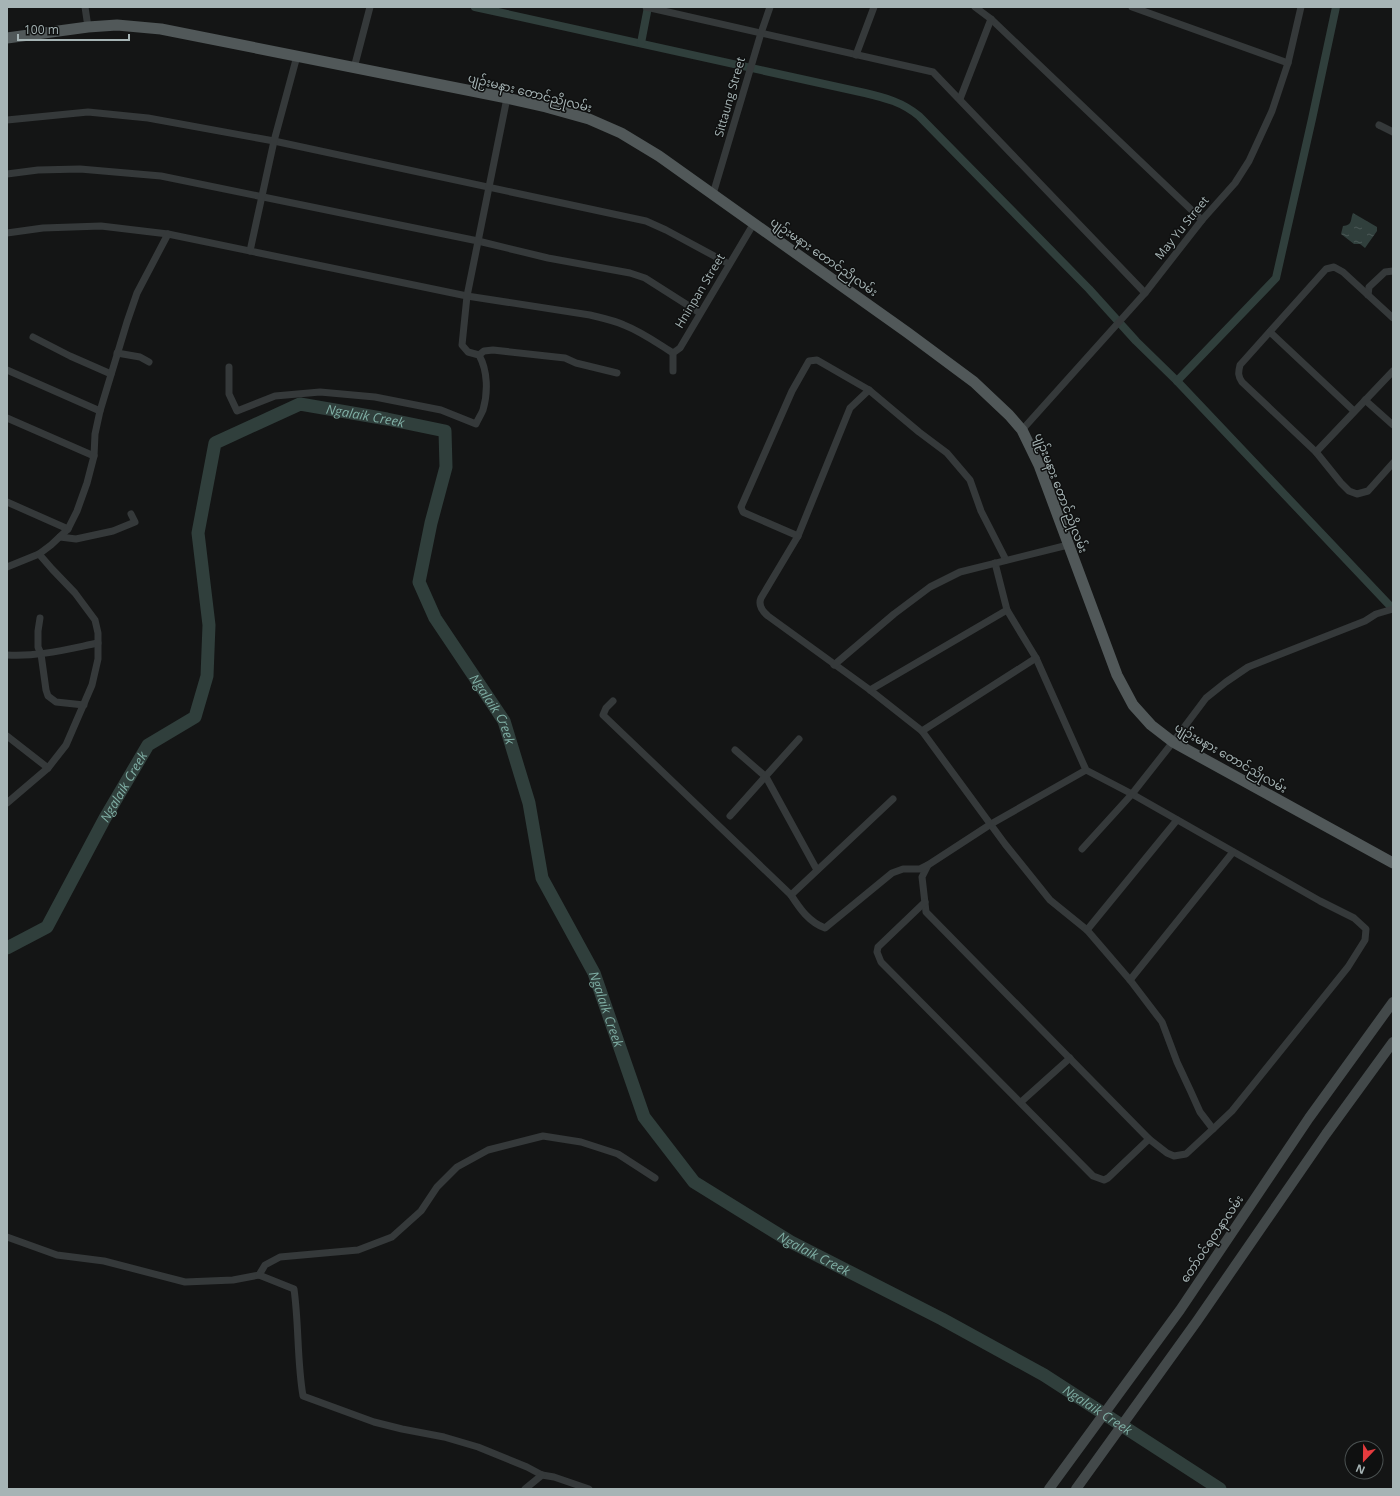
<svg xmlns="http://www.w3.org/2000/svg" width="1400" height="1496" font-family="'Open Sans','Noto Sans Myanmar',sans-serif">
<defs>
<pattern id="water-ripples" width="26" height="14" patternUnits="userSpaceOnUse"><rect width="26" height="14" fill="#303f3c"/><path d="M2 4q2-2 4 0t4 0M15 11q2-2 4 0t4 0" fill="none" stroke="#4b5856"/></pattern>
</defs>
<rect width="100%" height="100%" fill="#141515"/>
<path fill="url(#water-ripples)" d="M 1353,213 L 1377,227 L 1377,231 L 1365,248 L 1360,244 L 1354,244 L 1341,234 L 1343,226 C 1353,225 1350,220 1353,213 Z"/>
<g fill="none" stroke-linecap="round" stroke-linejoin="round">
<g stroke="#303f3c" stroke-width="8">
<path d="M 475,7 L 865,93 C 886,98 902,102 919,116 L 1089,289 L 1136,341 L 1177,381 L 1393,609"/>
<polyline points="641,43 648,7"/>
<polyline points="1177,381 1276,278 1312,119 1336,7"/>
</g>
<path stroke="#303f3c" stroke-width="13" id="s1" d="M 7,948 L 47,927 L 105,818 L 148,745 L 195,717 L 207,676 L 209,625 L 198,533 L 215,443 L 300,404 L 387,419 L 445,431 L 446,467 L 431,523 L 419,582 L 435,618 L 504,721 L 529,803 L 542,878 L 594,973 L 644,1117 L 694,1182 L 791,1242 L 942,1319 L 1044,1375 L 1220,1489"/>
<g stroke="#35393a" stroke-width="7">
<polyline points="85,7 88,27"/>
<polyline points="646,7 933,72 1145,293"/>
<polyline points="975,7 991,19 1202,220"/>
<polyline points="1132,7 1288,63"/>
<polyline points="856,55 874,7"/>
<polyline points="354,68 370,7"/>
<polyline points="960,99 991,19"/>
<polyline points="7,120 88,112 148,118 274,141 646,221 666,230 729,264"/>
<polyline points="1379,125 1393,132"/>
<polyline points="7,174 38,170 80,169 161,176 478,241 548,258 630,273 645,278 700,313"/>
<polyline points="713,194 761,33 770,7"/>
<path d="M 7,233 L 43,228 L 101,226 L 168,234 L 467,296 L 590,315 C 602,318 613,320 624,325 C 642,332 657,343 673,353"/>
<polyline points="250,251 274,141 297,56"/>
<polyline points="1368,295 1369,287 1385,272 1393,271"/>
<path d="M 1393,318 L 1343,272 L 1334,267 L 1326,269 L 1240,365 C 1238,373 1238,376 1242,382 L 1316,452 L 1341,483 L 1349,491 L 1357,494 L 1368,491 L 1393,463"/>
<polyline points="1270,332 1354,411"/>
<polyline points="33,337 70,356 111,374"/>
<polyline points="117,353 140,357 149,362"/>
<polyline points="479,355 484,351 493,350 565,358 576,363 617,373"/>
<path d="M 229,367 L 229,394 L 237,411 L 275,396 L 320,392 L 375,397 L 441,410 L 476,424 C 478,419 481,415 483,410 C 488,393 488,371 479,355 L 468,352 L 462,345 L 467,296 L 507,98"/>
<polyline points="7,370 100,411"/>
<polyline points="673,371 673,353 680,348 754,223"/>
<path d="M 869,390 L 850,408 L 798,536 L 761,598 C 758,605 762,611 768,616 L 870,690 L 922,731 L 1005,844 L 1050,900 L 1087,930 L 1130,980 L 1162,1022 L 1177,1062 L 1191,1092 L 1200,1112 L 1213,1129"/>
<polyline points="1365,400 1393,425"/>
<polyline points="7,418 94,456"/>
<polyline points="1022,430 1145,293 1202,220 1235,183 1249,161 1272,111 1288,63 1301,7"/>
<polyline points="1316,452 1393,371"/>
<polyline points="7,502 68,529"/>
<polyline points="798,536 745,513 743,512 741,507 792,391 809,361 817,360 869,390 919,432 947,453 970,480 981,511 1006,560"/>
<polyline points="60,537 76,539 113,531 135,522 131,514"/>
<polyline points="995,563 1007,610 1036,658 1086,770 1132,794 1320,901 1354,918 1366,929 1365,940 1348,967 1232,1111 1213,1129 1186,1154 1174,1156 1167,1153 1149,1139 926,912 922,877 928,865 991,824 1086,770"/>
<polyline points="7,567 39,554 51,545 68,529 77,511 87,483 94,456 95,434 100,411 127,322 137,293 168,234"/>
<polyline points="40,618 38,631 38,647 41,654 46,690 48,696 56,702 84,705"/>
<path d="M 7,655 C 38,657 68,649 98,643"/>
<polyline points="834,665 894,614 930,587 960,572 1068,545"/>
<polyline points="870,690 1007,610"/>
<path d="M 613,701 L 606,708 L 603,715 L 791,895 C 800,909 809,922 825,928 L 892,873 L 903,869 L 920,869 L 928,865"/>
<polyline points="922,731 1036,658"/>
<polyline points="7,736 48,768"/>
<polyline points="735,750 766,777 817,870"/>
<polyline points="7,803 48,768 66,745 92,685 98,659 98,633 95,620 75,593 52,569 39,554"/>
<polyline points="730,816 799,739"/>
<polyline points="1082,849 1132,794 1173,742 1206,698 1226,682 1248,667 1365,621 1376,614 1393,609"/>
<polyline points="791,895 893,799"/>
<polyline points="925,902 878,947 877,952 881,962 1093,1176 1104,1180 1108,1178 1149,1139"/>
<polyline points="1087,930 1177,820"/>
<polyline points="1130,980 1233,852"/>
<polyline points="1021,1102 1070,1058"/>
<polyline points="7,1237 57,1255 104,1261 185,1282 233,1280 259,1275 265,1265 280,1257 358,1250 392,1237 421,1211 437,1187 457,1167 488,1150 543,1136 581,1142 618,1154 655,1178"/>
<path d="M 259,1275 L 294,1289 C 299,1325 297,1361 303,1396 L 374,1422 L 402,1429 L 444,1437 L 478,1447 L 527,1467 L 542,1475 L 554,1477 L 589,1489"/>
<polyline points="525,1489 542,1475"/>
</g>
<g stroke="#43494a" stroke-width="10">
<polyline points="1049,1489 1180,1310 1309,1118 1393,1002"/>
<polyline points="1076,1489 1197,1321 1326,1134 1393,1042"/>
</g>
<polyline stroke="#515859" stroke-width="11" points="7,38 88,27 117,25 161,29 507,98 546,107 589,119 621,133 659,156 908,333 974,382 1009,415 1022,430 1039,465 1117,675 1133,705 1151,725 1173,742 1393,863"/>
</g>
<g text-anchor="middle" stroke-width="3" stroke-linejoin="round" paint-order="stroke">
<g font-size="12" fill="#a6b4b5" stroke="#0f1010">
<text transform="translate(530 93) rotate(14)" y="4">ပျဉ်းမနား တောင်ညိုလမ်း</text>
<text transform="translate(730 97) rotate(-74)" y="4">Sittaung Street</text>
<text transform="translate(1182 228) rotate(-51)" y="4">May Yu Street</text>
<text transform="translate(824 257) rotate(35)" y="4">ပျဉ်းမနား တောင်ညိုလမ်း</text>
<text transform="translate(700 291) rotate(-59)" y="4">Hninpan Street</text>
<text transform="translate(1061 493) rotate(69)" y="4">ပျဉ်းမနား တောင်ညိုလမ်း</text>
<text transform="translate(1231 758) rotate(30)" y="4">ပျဉ်းမနား တောင်ညိုလမ်း</text>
<text transform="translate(1212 1239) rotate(-56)" y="4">တော်ဝင်ရတနာလမ်း</text>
</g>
<g font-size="13" font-style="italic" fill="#7faea4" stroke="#0f1010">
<text dy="5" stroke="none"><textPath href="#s1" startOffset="746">Ngalaik Creek</textPath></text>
<text dy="5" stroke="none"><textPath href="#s1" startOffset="1129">Ngalaik Creek</textPath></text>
<text dy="5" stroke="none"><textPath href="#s1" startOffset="205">Ngalaik Creek</textPath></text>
<text dy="5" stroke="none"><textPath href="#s1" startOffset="1453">Ngalaik Creek</textPath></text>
<text dy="5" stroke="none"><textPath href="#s1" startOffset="1789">Ngalaik Creek</textPath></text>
<text dy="5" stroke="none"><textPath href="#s1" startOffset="2113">Ngalaik Creek</textPath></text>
</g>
</g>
<rect width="1400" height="1496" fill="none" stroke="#a6b4b5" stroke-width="16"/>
<g transform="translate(1364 1460) rotate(202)"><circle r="19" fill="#0f1010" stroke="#4b5252"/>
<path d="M0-3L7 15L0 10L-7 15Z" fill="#e53b3e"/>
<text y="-6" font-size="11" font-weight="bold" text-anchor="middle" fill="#a6b4b5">N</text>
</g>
<path d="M18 34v6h111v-6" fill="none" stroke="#a6b4b5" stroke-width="2"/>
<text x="24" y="34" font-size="12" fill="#a6b4b5" stroke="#0f1010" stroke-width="3" paint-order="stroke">100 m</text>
</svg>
